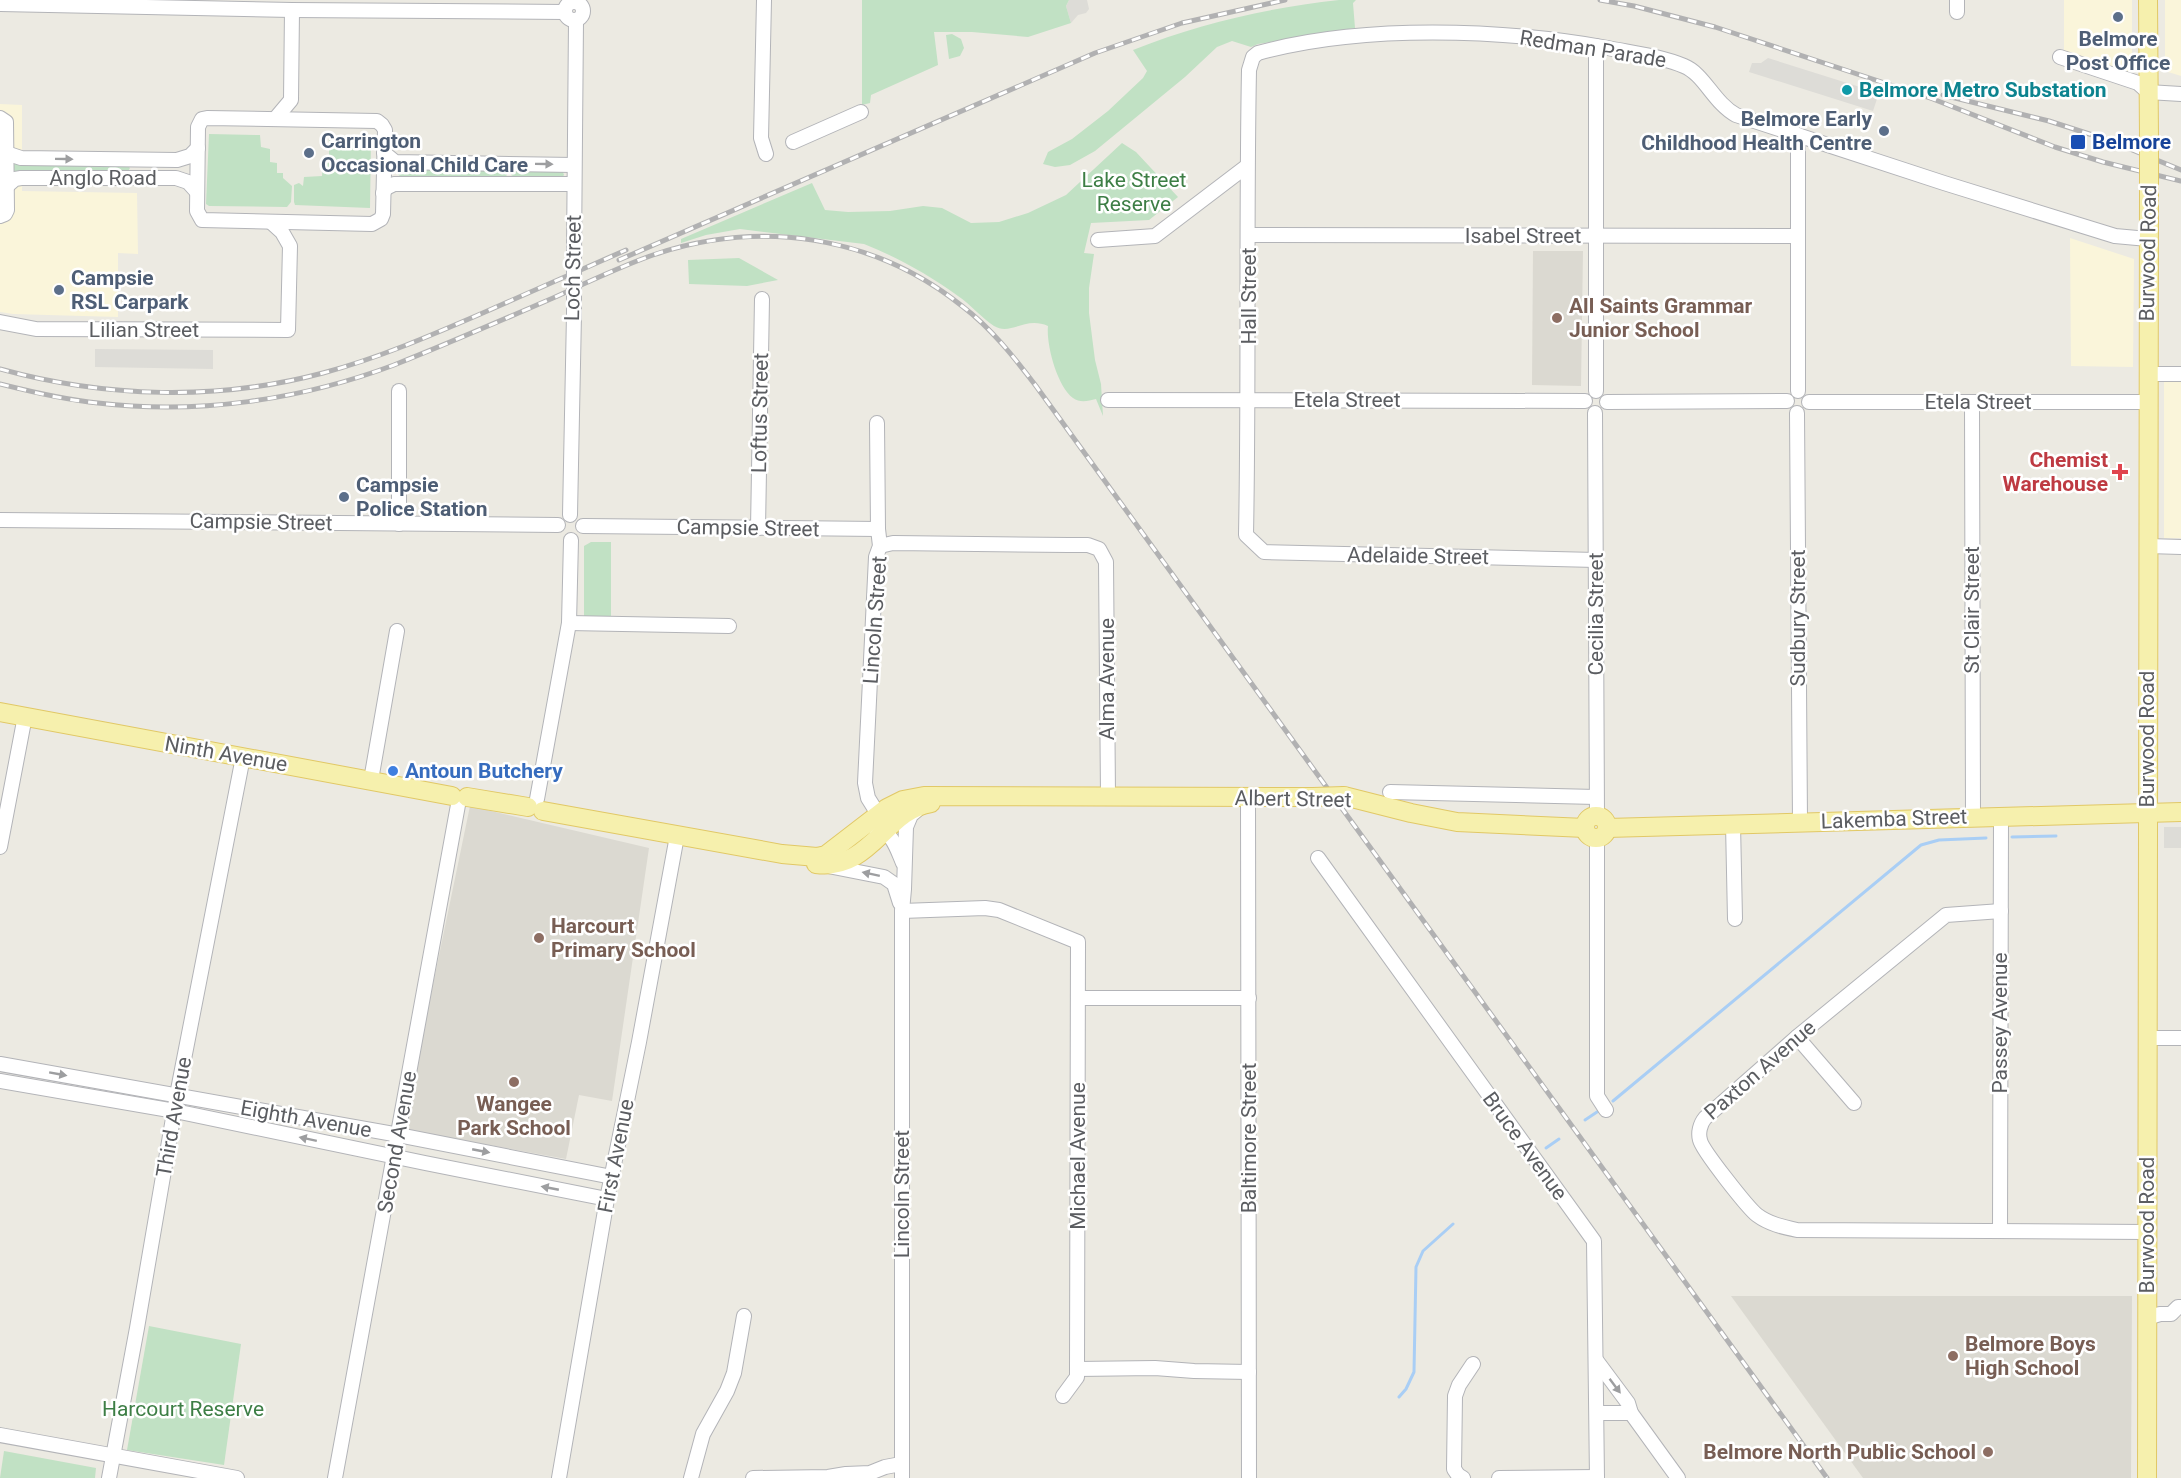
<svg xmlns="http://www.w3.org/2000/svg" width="2181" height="1478" font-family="Roboto,sans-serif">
<rect width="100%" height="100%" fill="#eceae2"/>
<g fill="#faf5da">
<polygon points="2064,0 2132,0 2132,73 2064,51"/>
<polygon points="2165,0 2181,0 2181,76 2165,71"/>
<polygon points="0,104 22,105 22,191 137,193 138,254 118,253 118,317 13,314 0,312"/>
<polygon points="2070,238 2134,259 2133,367 2071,366"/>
<rect x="2164" y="382" width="17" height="156"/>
</g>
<g fill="#dddcd7">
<polygon points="1069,0 1087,0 1089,9 1086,13 1078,15 1071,23 1066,6"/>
<polygon points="1768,58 1879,93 1873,111 1749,72 1752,63 1761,63"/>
<polygon points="95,349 213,350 213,369 95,367"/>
<rect x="2164" y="827" width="17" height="21"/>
</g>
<g fill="#dbd9d1">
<polygon points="1533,251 1583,251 1581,386 1532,385"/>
<polygon points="470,806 649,848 612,1101 579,1095 566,1159 406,1130 424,1028"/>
<polygon points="1731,1296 2132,1296 2131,1478 1863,1478"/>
</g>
<g fill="#c1e1c4">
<polygon points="862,0 1069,0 1066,6 1071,23 1028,37 972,32 934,32 938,65 871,95 870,103 862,105"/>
<path d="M 1339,0 L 1356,0 L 1353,3 L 1355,28 L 1258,44 L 1251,47 L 1232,41 L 1217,47 L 1185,77 L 1095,151 L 1070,165 L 1055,167 L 1043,164 L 1048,152 L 1072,139 L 1108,111 L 1143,78 L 1147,71 L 1133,50 C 1200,23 1268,8 1339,0 Z"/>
<polygon points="952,34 961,39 964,48 960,56 949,59 946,35"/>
<polygon points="209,134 260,135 261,147 270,149 270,162 277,163 277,173 283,173 283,178 292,186 291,202 287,207 209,206 206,204"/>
<polygon points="329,136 371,137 370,208 295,205 294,202 294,185 299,183 303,186 304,177 322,176 323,163 329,163"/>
<path d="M 1122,143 L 1136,152 L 1178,197 L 1149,220 L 1091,223 L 1084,253 L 1094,254 L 1089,288 L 1089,313 L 1095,360 L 1101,384 L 1103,416 L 1096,399 C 1088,401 1080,403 1073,398 C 1057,386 1046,344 1048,326 C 1025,316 1011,336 994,326 C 983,319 970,304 958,296 C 929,275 897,257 864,244 L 740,229 L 706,235 L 681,243 L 681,239 L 812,183 L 825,210 L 848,212 L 890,211 L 923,206 L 942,208 L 971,223 L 999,222 L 1028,213 L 1066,195 Z"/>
<polygon points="14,162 127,165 130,168 127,173 15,174 12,165"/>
<polygon points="397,168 506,169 508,171 506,177 503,178 400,176 396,173"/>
<polygon points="512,169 562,169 564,175 562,178 515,177 511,175"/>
<polygon points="739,258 778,280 747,286 689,284 688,260"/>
<polygon points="591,542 611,542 611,621 584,620 584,546"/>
<polygon points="149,1326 241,1344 224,1465 127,1450"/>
<polygon points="4,1451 96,1468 95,1478 0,1478"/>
</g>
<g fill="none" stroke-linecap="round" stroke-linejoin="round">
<g stroke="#a9cef5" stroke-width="3">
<polyline points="2012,837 2056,836"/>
<polyline points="1613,1101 1921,845 1939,840 1986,838"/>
<polyline points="1585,1120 1600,1110"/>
<polyline points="1546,1148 1559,1139"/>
<polyline points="1399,1397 1406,1389 1414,1372 1416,1267 1423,1251 1453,1224"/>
</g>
<g stroke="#b3b4b8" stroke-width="16">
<g id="minor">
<polyline points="764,0 761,138 766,154"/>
<circle cx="574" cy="11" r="9"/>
<polyline points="0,4 292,10 565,12"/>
<polyline points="1957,12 1957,0"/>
<polyline points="1596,46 1596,391"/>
<polyline points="2060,57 2138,83 2148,92 2181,94"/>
<polyline points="0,118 6,122 7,210 5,214 0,216"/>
<polygon points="207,118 377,121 382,125 385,130 383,214 381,219 372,224 202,220 197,211 198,127 202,119"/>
<polyline points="275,119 291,100 292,10"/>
<polyline points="793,142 861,112"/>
<polyline points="6,153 21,158 177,160 190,156 198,148"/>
<polyline points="384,153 395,162 574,165"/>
<polyline points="7,186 15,179 21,178 176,178 188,182 197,192"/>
<polyline points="383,193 386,188 394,184 574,184"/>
<polyline points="1249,235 1797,236"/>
<polyline points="1098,240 1155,236 1247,166"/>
<polyline points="574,251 576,21"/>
<polyline points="0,322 36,329 288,330 290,246 282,232 271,222"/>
<polyline points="2148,374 2181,374"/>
<polyline points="399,391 399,524"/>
<polyline points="1798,391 1798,135"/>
<polyline points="1108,400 1585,401"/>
<polyline points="1607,402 1787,401"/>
<polyline points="1809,402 2147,402"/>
<polyline points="1972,402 1973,817"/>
<polyline points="1595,413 1597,816"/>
<polyline points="1797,413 1800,822"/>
<polyline points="877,423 878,529 880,546 876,557 865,783 868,798 878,814"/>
<polyline points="570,515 574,314"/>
<polyline points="0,520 558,525"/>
<polyline points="583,526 878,529"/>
<polyline points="758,528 762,299"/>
<polyline points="880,546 893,543 1069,545 1088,545 1099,549 1106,562 1108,796"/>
<polyline points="2148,546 2181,547"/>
<path d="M 1596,560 L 1264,552 L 1246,535 C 1249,380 1246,225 1249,70 L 1253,57 L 1258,53 C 1363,24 1502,29 1608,48 C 1633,53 1660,56 1684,66 C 1704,74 1714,103 1736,115 L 1944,183 L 2115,236 L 2148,239"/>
<polyline points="569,623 729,626"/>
<polyline points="371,780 397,631"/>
<polyline points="1390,792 1596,797"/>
<polyline points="1248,797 1249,1478"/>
<polyline points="537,799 569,623 571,540"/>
<polyline points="1733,824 1735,919"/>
<path d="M 876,829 C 892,831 897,849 903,863"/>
<polyline points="1597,838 1597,1096 1606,1110"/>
<polyline points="0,847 25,716"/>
<polyline points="1318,858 1594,1241 1597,1478"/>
<polyline points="828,866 884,877 894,884 900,903"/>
<polyline points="902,911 985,908 999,910 1078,942 1077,1369 1077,1377 1063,1396"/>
<path d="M 2001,911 L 1946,915 L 1797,1037 L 1705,1118 C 1700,1124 1698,1133 1700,1140 C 1702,1150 1748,1208 1757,1215 C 1769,1224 1783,1227 1797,1230 L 2147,1232"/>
<polyline points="1078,998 1249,998"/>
<polyline points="1797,1037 1854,1103"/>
<polyline points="2147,1038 2181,1038"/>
<polyline points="0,1064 388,1133 612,1177"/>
<polyline points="0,1081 175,1111 425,1163 607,1199"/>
<polyline points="2000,1231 2001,816"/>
<polyline points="2147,1318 2160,1314 2171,1314 2178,1307 2181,1307"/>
<polyline points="1596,1360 1628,1403 1631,1413 1678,1478"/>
<polyline points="1077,1369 1155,1368 1194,1371 1249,1372"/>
<polyline points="1597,1413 1631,1413"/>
<polyline points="0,1435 237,1478"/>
<polyline points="109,1478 137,1328 177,1095 243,757"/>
<polyline points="335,1478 458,805"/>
<polyline points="559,1478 607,1199 639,1042 677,836"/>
<polyline points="691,1478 703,1434 727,1391 734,1373 744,1316"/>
<polyline points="753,1478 828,1477 846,1474 870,1473 885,1467 901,1464"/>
<polyline points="902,1478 902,911 904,889 906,827 911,815 917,810"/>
<polyline points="1463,1478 1458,1475 1454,1469 1455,1396 1459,1385 1473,1364"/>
<polyline points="1499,1478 1597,1477"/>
</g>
</g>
<g stroke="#e1c866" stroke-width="20">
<g id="major">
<polyline points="2148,0 2149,139"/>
<polyline points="0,712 452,796"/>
<polyline points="1344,796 1411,813 1457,822 1585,828"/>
<polyline points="467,797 528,807"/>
<polyline points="543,811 782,854 817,857 826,855 887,808 903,800 924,796 1313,797"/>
<circle cx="1596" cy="827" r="11"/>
<polyline points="1607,828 2181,812"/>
<path d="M 816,864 C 871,871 885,810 931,803"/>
<polyline points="2147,1478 2149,192"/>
</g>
</g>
<use href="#minor" stroke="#fff" stroke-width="14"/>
<use href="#major" stroke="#f6f0ad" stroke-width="18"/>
<g stroke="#b1b1b2" stroke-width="5">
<g id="rail">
<polyline points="1600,0 1634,6 1715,27 1933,99 2055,147 2103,162 2181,181"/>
<polyline points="1943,95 2049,121 2108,140 2181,170"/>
<polyline points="619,260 1095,53 1182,23 1285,0"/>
<path d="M 0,369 C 105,398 218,401 323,373 C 379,358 432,335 485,312 C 532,291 579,271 626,250"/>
<path d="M 0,384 C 32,392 65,400 98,403 C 197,415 301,400 394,365 C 447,344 500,321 553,298 C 586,283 619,267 653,255 C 760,219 873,235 962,306 C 991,328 1014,357 1036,386 L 1827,1478"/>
</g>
</g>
<use href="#rail" stroke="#fff" stroke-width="3" stroke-dasharray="9" stroke-linecap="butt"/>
<g stroke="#b3b4b8" stroke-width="16" stroke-linecap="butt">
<polyline id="minor-bridge" points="574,251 574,314"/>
</g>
<g stroke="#e1c866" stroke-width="20" stroke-linecap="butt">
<g id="major-bridge">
<polyline points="2149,139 2149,192"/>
<polyline points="1313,797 1344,796"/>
</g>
</g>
<use href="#minor-bridge" stroke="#fff" stroke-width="14"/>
<use href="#major-bridge" stroke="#f6f0ad" stroke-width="18"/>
</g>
<defs><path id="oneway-solid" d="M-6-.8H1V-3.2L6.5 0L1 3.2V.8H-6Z" transform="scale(1.5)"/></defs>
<g fill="#9d9ea0">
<use href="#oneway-solid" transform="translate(64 159) rotate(1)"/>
<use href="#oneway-solid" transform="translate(544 164) rotate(1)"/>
<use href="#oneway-solid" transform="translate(871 874) rotate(-168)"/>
<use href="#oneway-solid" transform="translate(58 1074) rotate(10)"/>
<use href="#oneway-solid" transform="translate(308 1139) rotate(-168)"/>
<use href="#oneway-solid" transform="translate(481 1151) rotate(11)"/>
<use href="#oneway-solid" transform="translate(550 1188) rotate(-169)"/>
<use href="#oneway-solid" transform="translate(1615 1386) rotate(53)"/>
</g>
<g fill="#5c6f8a" stroke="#fff" stroke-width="2">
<circle cx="2118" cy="17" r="6"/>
<circle cx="1884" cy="131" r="6"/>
<circle cx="309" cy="153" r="6"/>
<circle cx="59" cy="290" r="6"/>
<circle cx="344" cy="497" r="6"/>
</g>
<circle fill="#0f9aa8" stroke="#fff" stroke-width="2" cx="1847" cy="90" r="6"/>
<rect fill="#1a4fb4" stroke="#fff" stroke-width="2" x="2070" y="134" width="16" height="16" rx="3"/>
<g fill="#8d6e63" stroke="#fff" stroke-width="2">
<circle cx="1557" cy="318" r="6"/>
<circle cx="539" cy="938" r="6"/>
<circle cx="514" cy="1082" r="6"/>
<circle cx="1953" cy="1356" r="6"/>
<circle cx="1988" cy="1452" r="6"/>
</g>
<path fill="#e0444e" stroke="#fff" stroke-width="2" d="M2117 463h6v6h6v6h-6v6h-6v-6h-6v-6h6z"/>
<circle fill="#3f7fe0" stroke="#fff" stroke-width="2" cx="393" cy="771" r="6"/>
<g text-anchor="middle" stroke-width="5" stroke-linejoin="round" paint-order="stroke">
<g font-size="21" font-weight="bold" fill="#4e5e75" stroke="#fff" text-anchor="start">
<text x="2118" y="46" text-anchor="middle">Belmore<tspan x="2118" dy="24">Post Office</tspan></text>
<text x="1872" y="126" text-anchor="end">Belmore Early<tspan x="1872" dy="24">Childhood Health Centre</tspan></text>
<text x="321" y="148">Carrington<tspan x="321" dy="24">Occasional Child Care</tspan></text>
<text x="71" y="285">Campsie<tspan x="71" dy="24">RSL Carpark</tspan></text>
<text x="356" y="492">Campsie<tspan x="356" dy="24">Police Station</tspan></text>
</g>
<g font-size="21" fill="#5b5d61" stroke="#fff">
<text transform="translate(1593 49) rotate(9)" y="7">Redman Parade</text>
<text x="103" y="185">Anglo Road</text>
<text x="1523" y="243">Isabel Street</text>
<text transform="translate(2148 253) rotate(-89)" y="7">Burwood Road</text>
<text transform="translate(573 268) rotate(-89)" y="7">Loch Street</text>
<text transform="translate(1249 296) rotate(-90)" y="7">Hall Street</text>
<text x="144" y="337">Lilian Street</text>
<text x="1347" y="407">Etela Street</text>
<text x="1978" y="409">Etela Street</text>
<text transform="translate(760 413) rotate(-89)" y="7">Loftus Street</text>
<text transform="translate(261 522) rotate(1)" y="7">Campsie Street</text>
<text transform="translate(748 528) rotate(1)" y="7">Campsie Street</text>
<text transform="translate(1418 556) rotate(1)" y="7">Adelaide Street</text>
<text transform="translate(1972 610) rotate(-90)" y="7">St Clair Street</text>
<text transform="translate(1596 614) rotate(-90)" y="7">Cecilia Street</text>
<text transform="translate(1798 618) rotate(-90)" y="7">Sudbury Street</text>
<text transform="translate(875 620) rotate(-86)" y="7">Lincoln Street</text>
<text transform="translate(1107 679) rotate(-90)" y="7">Alma Avenue</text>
<text transform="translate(2147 739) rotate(-90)" y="7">Burwood Road</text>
<text transform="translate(226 754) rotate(10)" y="7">Ninth Avenue</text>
<text transform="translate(1293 799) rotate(1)" y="7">Albert Street</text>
<text transform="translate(1894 819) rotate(-2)" y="7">Lakemba Street</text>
<text transform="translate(2000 1023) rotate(-90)" y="7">Passey Avenue</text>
<text transform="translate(1760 1070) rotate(-41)" y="7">Paxton Avenue</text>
<text transform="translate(174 1117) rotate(-80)" y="7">Third Avenue</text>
<text transform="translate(306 1119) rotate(10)" y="7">Eighth Avenue</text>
<text transform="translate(1249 1138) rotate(-90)" y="7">Baltimore Street</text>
<text transform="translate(397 1142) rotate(-80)" y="7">Second Avenue</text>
<text transform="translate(1525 1146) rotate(54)" y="7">Bruce Avenue</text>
<text transform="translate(616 1156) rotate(-79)" y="7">First Avenue</text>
<text transform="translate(1078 1156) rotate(-90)" y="7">Michael Avenue</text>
<text transform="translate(902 1194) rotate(-90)" y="7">Lincoln Street</text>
<text transform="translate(2147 1225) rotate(-90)" y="7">Burwood Road</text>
</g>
<g font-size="21" font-weight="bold" fill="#0d838f" stroke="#fff" text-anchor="start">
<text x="1859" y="97">Belmore Metro Substation</text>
</g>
<g font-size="21" font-weight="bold" fill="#164399" stroke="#fff" text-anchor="start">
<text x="2092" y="149">Belmore</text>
</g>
<g font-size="21" fill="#3d7e45" stroke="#fff">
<text x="1134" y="187">Lake Street<tspan x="1134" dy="24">Reserve</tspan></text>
<text x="183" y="1416">Harcourt Reserve</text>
</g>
<g font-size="21" font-weight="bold" fill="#785e54" stroke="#fff" text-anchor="start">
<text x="1569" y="313">All Saints Grammar<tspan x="1569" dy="24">Junior School</tspan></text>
<text x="551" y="933">Harcourt<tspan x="551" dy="24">Primary School</tspan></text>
<text x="514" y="1111" text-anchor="middle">Wangee<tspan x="514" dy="24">Park School</tspan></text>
<text x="1965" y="1351">Belmore Boys<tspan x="1965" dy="24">High School</tspan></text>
<text x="1976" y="1459" text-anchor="end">Belmore North Public School</text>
</g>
<g font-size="21" font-weight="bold" fill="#be3a42" stroke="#fff" text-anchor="end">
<text x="2108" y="467">Chemist<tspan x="2108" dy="24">Warehouse</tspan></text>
</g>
<g font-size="21" font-weight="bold" fill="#366cbe" stroke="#fff" text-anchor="start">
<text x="405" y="778">Antoun Butchery</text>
</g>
</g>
</svg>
